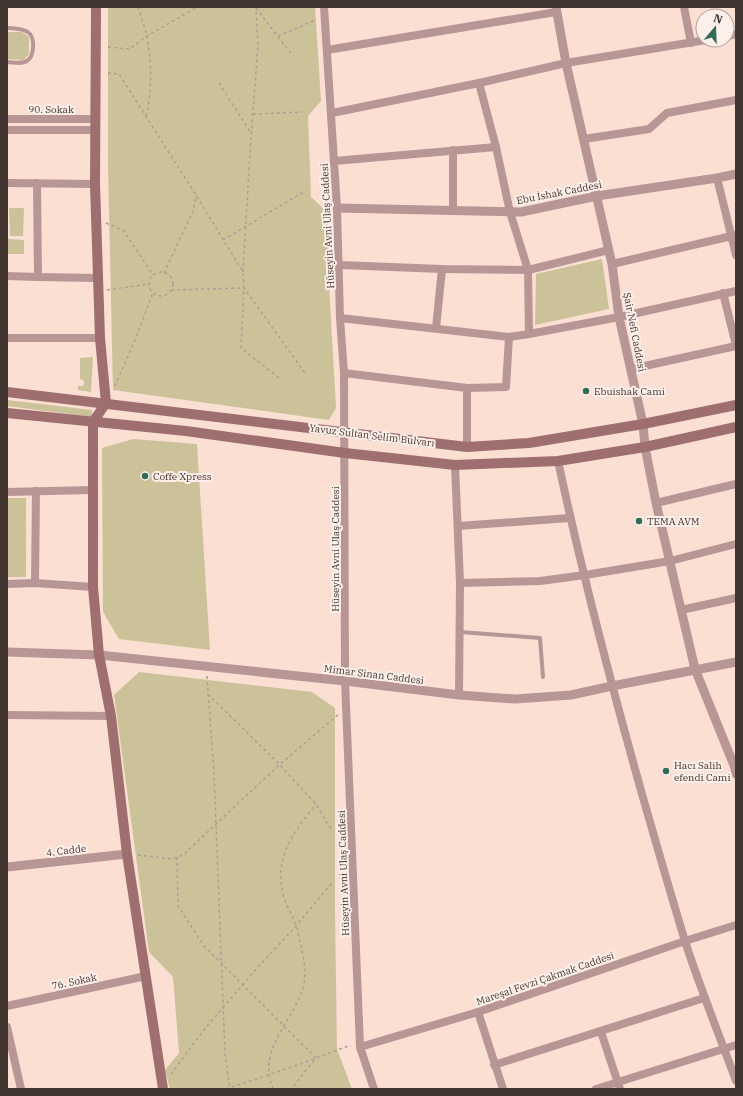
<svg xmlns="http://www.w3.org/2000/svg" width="743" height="1096" font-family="'IBM Plex Serif',serif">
<rect width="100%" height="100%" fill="#fbdfd2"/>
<g fill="#ccc29a">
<polygon points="108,7 315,7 321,101 308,116 311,197 327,212 329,286 336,408 329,420 113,390 108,165"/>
<polygon points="7,32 22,32 29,37 29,54 24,60 7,59"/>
<polygon points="9,208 24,208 23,236 10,236"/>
<polygon points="8,239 24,240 24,254 8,254"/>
<polygon points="602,259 609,309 535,325 536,274"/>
<polygon points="93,357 91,392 78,390 78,386 83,386 84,381 80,379 80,358"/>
<polygon points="7,400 92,410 92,417 7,406"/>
<polygon points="133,439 197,444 210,650 119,639 103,612 102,448"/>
<rect x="7" y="498" width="19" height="79"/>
<polygon points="139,672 312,692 335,708 335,911 337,1049 352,1089 170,1089 165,1070 179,1053 173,977 149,952 114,695"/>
</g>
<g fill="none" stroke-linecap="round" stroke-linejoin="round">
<g stroke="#b39c92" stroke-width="1.5" stroke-dasharray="3 3" stroke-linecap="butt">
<path d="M 138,7 C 141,17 145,27 147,37 C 152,63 152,90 146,117"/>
<polyline points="256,8 293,56"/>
<polyline points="278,36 316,20"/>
<polyline points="108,47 129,49 147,36 197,7"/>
<polyline points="108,73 119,74 196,195 243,272 244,288 241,348 279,378"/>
<polyline points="219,83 251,133"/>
<polyline points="253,114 302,112"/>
<polyline points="106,223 124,231 153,275"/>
<polyline points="223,240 305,191"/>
<polyline points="243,272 250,153 258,45 256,8 254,7"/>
<circle cx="161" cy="284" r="12"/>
<polyline points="164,273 193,211 196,195"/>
<polyline points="107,290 149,284"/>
<polyline points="171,290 244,288 305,373"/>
<polyline points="115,386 135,340 153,293"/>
<polyline points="207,676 214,773 225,1054 230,1089"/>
<polyline points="208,694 277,762 316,804 332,831"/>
<polyline points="138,855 172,859 183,855 279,765 339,714"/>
<polyline points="177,857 178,906 204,946 316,1058 291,1089"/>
<polyline points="171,1074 207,1026 259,966 296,926 332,883"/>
<polyline points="226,1089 295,1066 348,1046 351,1046"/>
<path d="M 273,1089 C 272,1084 269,1079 269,1074 C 266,1041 294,1018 303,988 C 307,974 304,959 301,946 C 299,939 298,931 296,925 C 292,915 286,905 283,894 C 274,856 294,832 316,804"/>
</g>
<g stroke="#b79695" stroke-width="4">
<path d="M 7,28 C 23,29 35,29 33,49 C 32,53 32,57 28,60 C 23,65 13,62 7,62"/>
<polyline points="460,632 540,638 543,677"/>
</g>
<g stroke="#b79695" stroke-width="8">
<polyline points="324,7 337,208 340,318 344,373 345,681 360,1047 374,1089"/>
<polyline points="684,7 691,43"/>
<polyline points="727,36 736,34"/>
<polyline points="327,50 556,12"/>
<polyline points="332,113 479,83 566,63 706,40"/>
<polyline points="7,119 96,119"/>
<polyline points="7,130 96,130"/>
<polyline points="584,139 649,129 667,113 736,100"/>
<polyline points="453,150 453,211"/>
<polyline points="334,161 496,147"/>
<polyline points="717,178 736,255"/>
<polyline points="7,183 95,184"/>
<polyline points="612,264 736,235"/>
<polyline points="340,265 442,269 528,270 510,212 496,147 479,83"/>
<polyline points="7,276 38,277 37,183"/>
<polyline points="38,277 98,278"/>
<polyline points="723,293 736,345"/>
<polyline points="340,318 509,337 529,334 528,270 609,250"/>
<polyline points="436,328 442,269"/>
<polyline points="529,334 619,317 736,291"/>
<polyline points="7,338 100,338"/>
<polyline points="631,369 736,346"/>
<polyline points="344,373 467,388 506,387 509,337"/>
<polyline points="467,447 467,388"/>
<path d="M 558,461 C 582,573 611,684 642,794 C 656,843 670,892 685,941 C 700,988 719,1034 736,1081"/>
<polyline points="455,465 460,583 459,695"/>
<polyline points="7,492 92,490"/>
<polyline points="656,503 736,484"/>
<polyline points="458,526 570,518"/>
<polyline points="35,583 36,491"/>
<polyline points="460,583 540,581 585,575 670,561 736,544"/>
<polyline points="7,584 35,583 93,587"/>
<polyline points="681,610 736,598"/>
<polyline points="7,715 111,716"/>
<polyline points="7,1006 146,976"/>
<polyline points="478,1012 503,1089"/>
<polyline points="7,1027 21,1089"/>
<polyline points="601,1032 620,1089"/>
<polyline points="360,1047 478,1012 685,941 736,925"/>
<polyline points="494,1065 704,998"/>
<polyline points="596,1089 736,1045"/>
</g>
<g stroke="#b79695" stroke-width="9">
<polyline points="556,7 566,63 612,264 619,317 643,424 645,447 656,503 695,669 735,768 736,774"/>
<polyline points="337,208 521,212 597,196 717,178 736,174"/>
<polyline points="7,652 99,655 345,681 459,695 515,699 571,695 612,686 736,662"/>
<polyline points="7,867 127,854"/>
</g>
<g stroke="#9e6f6e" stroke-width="10">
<polyline points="96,7 95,184 100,338 106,403 93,422 93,587 99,655 111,716 127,854 163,1089"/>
<polyline points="7,392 467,447 529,443 643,424 736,405"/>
<polyline points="7,413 186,431 345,453 455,465 558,461 645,447 736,427"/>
</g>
</g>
<g fill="#306d59" stroke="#fdefe9" stroke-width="1.5">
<circle cx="586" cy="391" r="4"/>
<circle cx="145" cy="476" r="4"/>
<circle cx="639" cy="521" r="4"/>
<circle cx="666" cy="771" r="4"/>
</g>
<g text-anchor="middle" stroke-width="4" stroke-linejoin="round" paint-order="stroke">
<g font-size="10" fill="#42342e" stroke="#fdefe9">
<text x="51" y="113">90. Sokak</text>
<text transform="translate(559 192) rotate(-11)" y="4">Ebu İshak Caddesi</text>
<text transform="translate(327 226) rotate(-93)" y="4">Hüseyin Avni Ulaş Caddesi</text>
<text transform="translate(635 332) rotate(79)" y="4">Şair Nefi Caddesi</text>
<text transform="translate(372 435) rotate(7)" y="4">Yavuz Sultan Selim Bulvarı</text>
<text transform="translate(335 549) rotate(-90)" y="4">Hüseyin Avni Ulaş Caddesi</text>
<text transform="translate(374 674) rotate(7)" y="4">Mimar Sinan Caddesi</text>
<text transform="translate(66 850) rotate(-7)" y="4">4. Cadde</text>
<text transform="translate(343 873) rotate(-92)" y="4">Hüseyin Avni Ulaş Caddesi</text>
<text transform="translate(545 978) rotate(-19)" y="4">Mareşal Fevzi Çakmak Caddesi</text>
<text transform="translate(74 981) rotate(-12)" y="4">76. Sokak</text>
</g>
<g font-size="10" fill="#42342e" stroke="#fdefe9" text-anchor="start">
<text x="594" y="395">Ebuishak Cami</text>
<text x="153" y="480">Coffe Xpress</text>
<text x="647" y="525">TEMA AVM</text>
<text x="674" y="769">Hacı Salih<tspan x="674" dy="12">efendi Cami</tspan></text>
</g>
</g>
<rect width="743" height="1096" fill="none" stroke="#42342e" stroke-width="16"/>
<g transform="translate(715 28) rotate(19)"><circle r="19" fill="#fdefe9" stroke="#b2a49e"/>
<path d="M0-3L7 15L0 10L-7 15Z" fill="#306d59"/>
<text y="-6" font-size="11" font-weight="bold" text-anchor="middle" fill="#42342e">N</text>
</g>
</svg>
